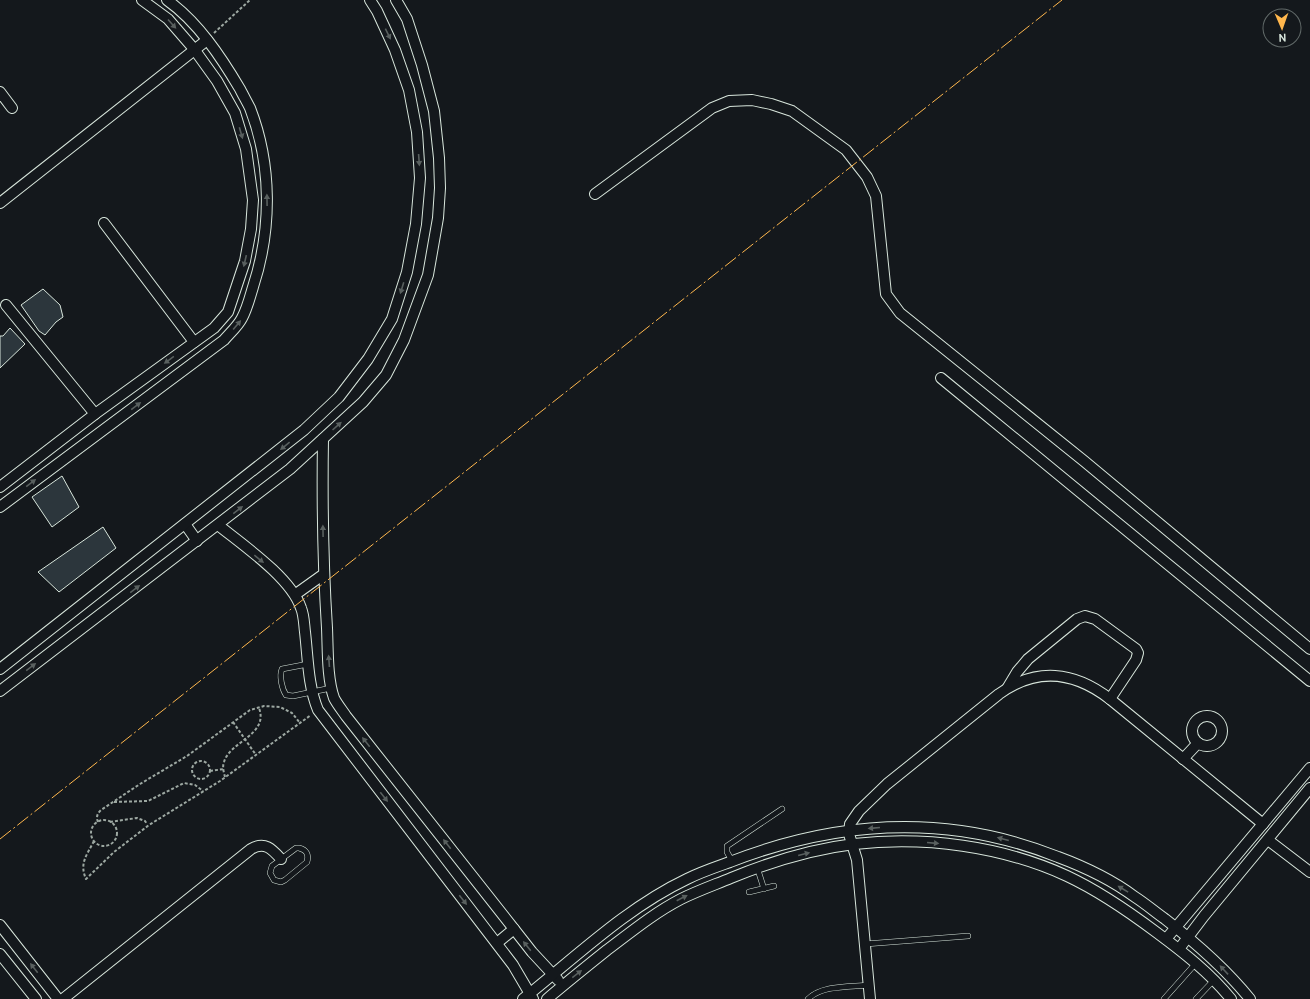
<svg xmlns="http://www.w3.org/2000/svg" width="1310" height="999" font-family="Overpass,sans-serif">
<rect width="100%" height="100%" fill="#14181c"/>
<g fill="#2c363c" stroke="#d8e6dc">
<polygon points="43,289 60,305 63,317 56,322 45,335 39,331 21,305"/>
<polygon points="10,328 25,344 0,368 0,336 3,336"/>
<polygon points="62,476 79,507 52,527 32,497"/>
<polygon points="103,527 116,548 59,592 38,572"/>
</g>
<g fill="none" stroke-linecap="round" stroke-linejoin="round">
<g stroke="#d8e6dc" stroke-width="6">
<g id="lane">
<path d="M 308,664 L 282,669 C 279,676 282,689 286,695 L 293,696 L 331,688"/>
<path d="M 296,848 L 299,848 C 307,850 309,855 307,862 L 285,880 L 281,882 L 274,880 L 270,873 L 272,866 Z"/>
<polyline points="732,861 727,852 727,846 782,809"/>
<polyline points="757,867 764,889"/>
<polyline points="749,892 774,886"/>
<polyline points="865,944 968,936"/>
<path d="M 808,999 C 822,985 849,987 869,985"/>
<polyline points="1164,999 1196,963"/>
<polyline points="1196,999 1214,980"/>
</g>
</g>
<g stroke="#d8e6dc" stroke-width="12">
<g id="street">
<polyline points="0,92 12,108"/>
<polyline points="595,194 712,108 729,101 752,100 771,104 792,111 846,150 867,177 876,196 886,294 900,313 1084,461 1310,649"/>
<polyline points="0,203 207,40"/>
<polyline points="104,223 194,342"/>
<polyline points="6,305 95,414"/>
<polyline points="941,378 1310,681"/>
<path d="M 323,439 C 322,502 323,565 327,628 C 328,650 327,678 334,698 C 337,704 342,710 346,716 L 514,929 L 532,952 L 558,980"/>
<polyline points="0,487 95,414 214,328 228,312 245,261 251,229 253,200 246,149 235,113 217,81 194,49 168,19 142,0"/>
<path d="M 0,507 L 224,340 C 230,333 238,326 242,318 C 247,309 250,297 253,287 C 272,229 272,165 250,108 C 247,102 243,95 240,89 C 221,57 198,22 167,0"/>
<polyline points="185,524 197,541"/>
<path d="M 218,525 C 243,545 291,578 301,608 C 304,615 304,624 305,632 C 308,658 308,686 318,710 L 513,965 L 533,999"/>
<polyline points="296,594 324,574"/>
<polyline points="0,669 304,430 339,397 368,359 392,319 407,272 416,224 420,178 417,132 409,90 395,50 377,11 370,0"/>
<polyline points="1008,687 1017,672 1028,659 1077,619 1085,616 1095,619 1136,649 1138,653 1136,660 1110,699"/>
<polyline points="0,691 290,469 363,402 386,375 404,340 428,275 438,218 440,188 439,158 434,111 422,65 407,19 396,0"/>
<circle cx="1207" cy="731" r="15"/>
<polyline points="1183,759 1198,743"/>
<polyline points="1268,840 1310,872"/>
<polyline points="0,925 58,999"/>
<polyline points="1166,939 1310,768"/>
<polyline points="497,943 514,929"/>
<polyline points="1179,949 1204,916 1310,788"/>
<polyline points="0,954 36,999"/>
<path d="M 63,999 L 251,849 C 265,841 272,849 281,859"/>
<path d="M 523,999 C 576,957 626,908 687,879 C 701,872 716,867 730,862 C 838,820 948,813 1058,857 C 1085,867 1112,880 1135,897 C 1146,904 1155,912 1165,919 C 1196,943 1225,968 1250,999"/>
<path d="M 547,999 C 567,982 587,966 607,950 C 631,932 654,913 681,899 C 697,891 714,885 731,878 C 770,862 812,849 854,844 C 925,836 1002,846 1067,876 C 1099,891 1128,911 1156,932 C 1183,952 1210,973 1231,999"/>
<path d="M 870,999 L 857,860 L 849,834 L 850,824 L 859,811 L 887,784 L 999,694 C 1036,667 1074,671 1110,699 L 1263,824"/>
</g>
</g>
<g stroke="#9da8a2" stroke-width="2" stroke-dasharray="3 2" stroke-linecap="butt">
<polyline points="214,33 250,0"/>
<polyline points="233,722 256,755"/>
<circle cx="201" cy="770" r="9"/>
<polyline points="210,771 224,769"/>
<path d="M 225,777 C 224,773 222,767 224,762 C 230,741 269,735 259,708"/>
<polyline points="114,802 148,801 184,783 195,785 203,791"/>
<circle cx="104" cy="833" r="13"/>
<path d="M 98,822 C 96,817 97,814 101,810 L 140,784 L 187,756 L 250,710 L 264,706 L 280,707 L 292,713 L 300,723"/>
<polyline points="110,822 137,818 145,821 147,824"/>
<path d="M 94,841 C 87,855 79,863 86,879 L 114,852 L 149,825 L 220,781 L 311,715"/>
</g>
<use href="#lane" stroke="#14181c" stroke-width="5"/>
<use href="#street" stroke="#14181c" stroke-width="10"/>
<polyline stroke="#ffb74d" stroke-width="1" stroke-dasharray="14 3 2 3" stroke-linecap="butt" points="0,839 1062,0"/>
</g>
<defs><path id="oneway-solid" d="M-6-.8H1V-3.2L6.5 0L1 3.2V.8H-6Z"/></defs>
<g fill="#59605f">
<use href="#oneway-solid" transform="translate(172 24) rotate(48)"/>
<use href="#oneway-solid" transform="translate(388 34) rotate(64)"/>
<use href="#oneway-solid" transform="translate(241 133) rotate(74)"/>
<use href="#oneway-solid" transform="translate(419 160) rotate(86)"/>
<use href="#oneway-solid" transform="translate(267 200) rotate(-91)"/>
<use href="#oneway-solid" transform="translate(245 261) rotate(103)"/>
<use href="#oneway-solid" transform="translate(402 288) rotate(107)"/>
<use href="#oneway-solid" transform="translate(237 325) rotate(-50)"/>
<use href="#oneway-solid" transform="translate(169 360) rotate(144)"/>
<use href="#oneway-solid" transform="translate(136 406) rotate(-37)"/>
<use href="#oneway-solid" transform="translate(337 426) rotate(-42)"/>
<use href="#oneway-solid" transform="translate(285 446) rotate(141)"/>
<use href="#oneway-solid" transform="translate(31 483) rotate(-37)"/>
<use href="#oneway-solid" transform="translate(238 510) rotate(-38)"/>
<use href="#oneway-solid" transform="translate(323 531) rotate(-91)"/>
<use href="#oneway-solid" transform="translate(259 559) rotate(39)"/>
<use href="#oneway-solid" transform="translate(135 589) rotate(-37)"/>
<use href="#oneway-solid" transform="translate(329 661) rotate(-94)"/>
<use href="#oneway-solid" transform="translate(31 667) rotate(-37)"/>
<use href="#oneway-solid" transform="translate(366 742) rotate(-128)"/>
<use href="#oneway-solid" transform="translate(384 797) rotate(52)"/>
<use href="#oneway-solid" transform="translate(874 828) rotate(175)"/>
<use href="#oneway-solid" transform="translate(1003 839) rotate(-165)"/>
<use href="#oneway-solid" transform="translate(933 843) rotate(5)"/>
<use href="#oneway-solid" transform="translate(447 844) rotate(-128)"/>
<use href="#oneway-solid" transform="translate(804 854) rotate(-14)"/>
<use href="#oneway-solid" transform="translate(1123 889) rotate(-149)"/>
<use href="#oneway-solid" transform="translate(682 898) rotate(-27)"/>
<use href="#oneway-solid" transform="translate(463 900) rotate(52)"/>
<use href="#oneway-solid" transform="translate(527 946) rotate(-129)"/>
<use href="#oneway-solid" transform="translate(34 968) rotate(-128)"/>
<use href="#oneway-solid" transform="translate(1224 970) rotate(-133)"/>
<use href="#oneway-solid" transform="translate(577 974) rotate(-38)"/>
</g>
<g transform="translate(1282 28) rotate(178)"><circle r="19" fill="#14181c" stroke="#626a69"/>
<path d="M0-3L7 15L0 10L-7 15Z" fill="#ffb74d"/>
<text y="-6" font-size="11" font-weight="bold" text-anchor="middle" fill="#d8e6dc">N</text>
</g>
</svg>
